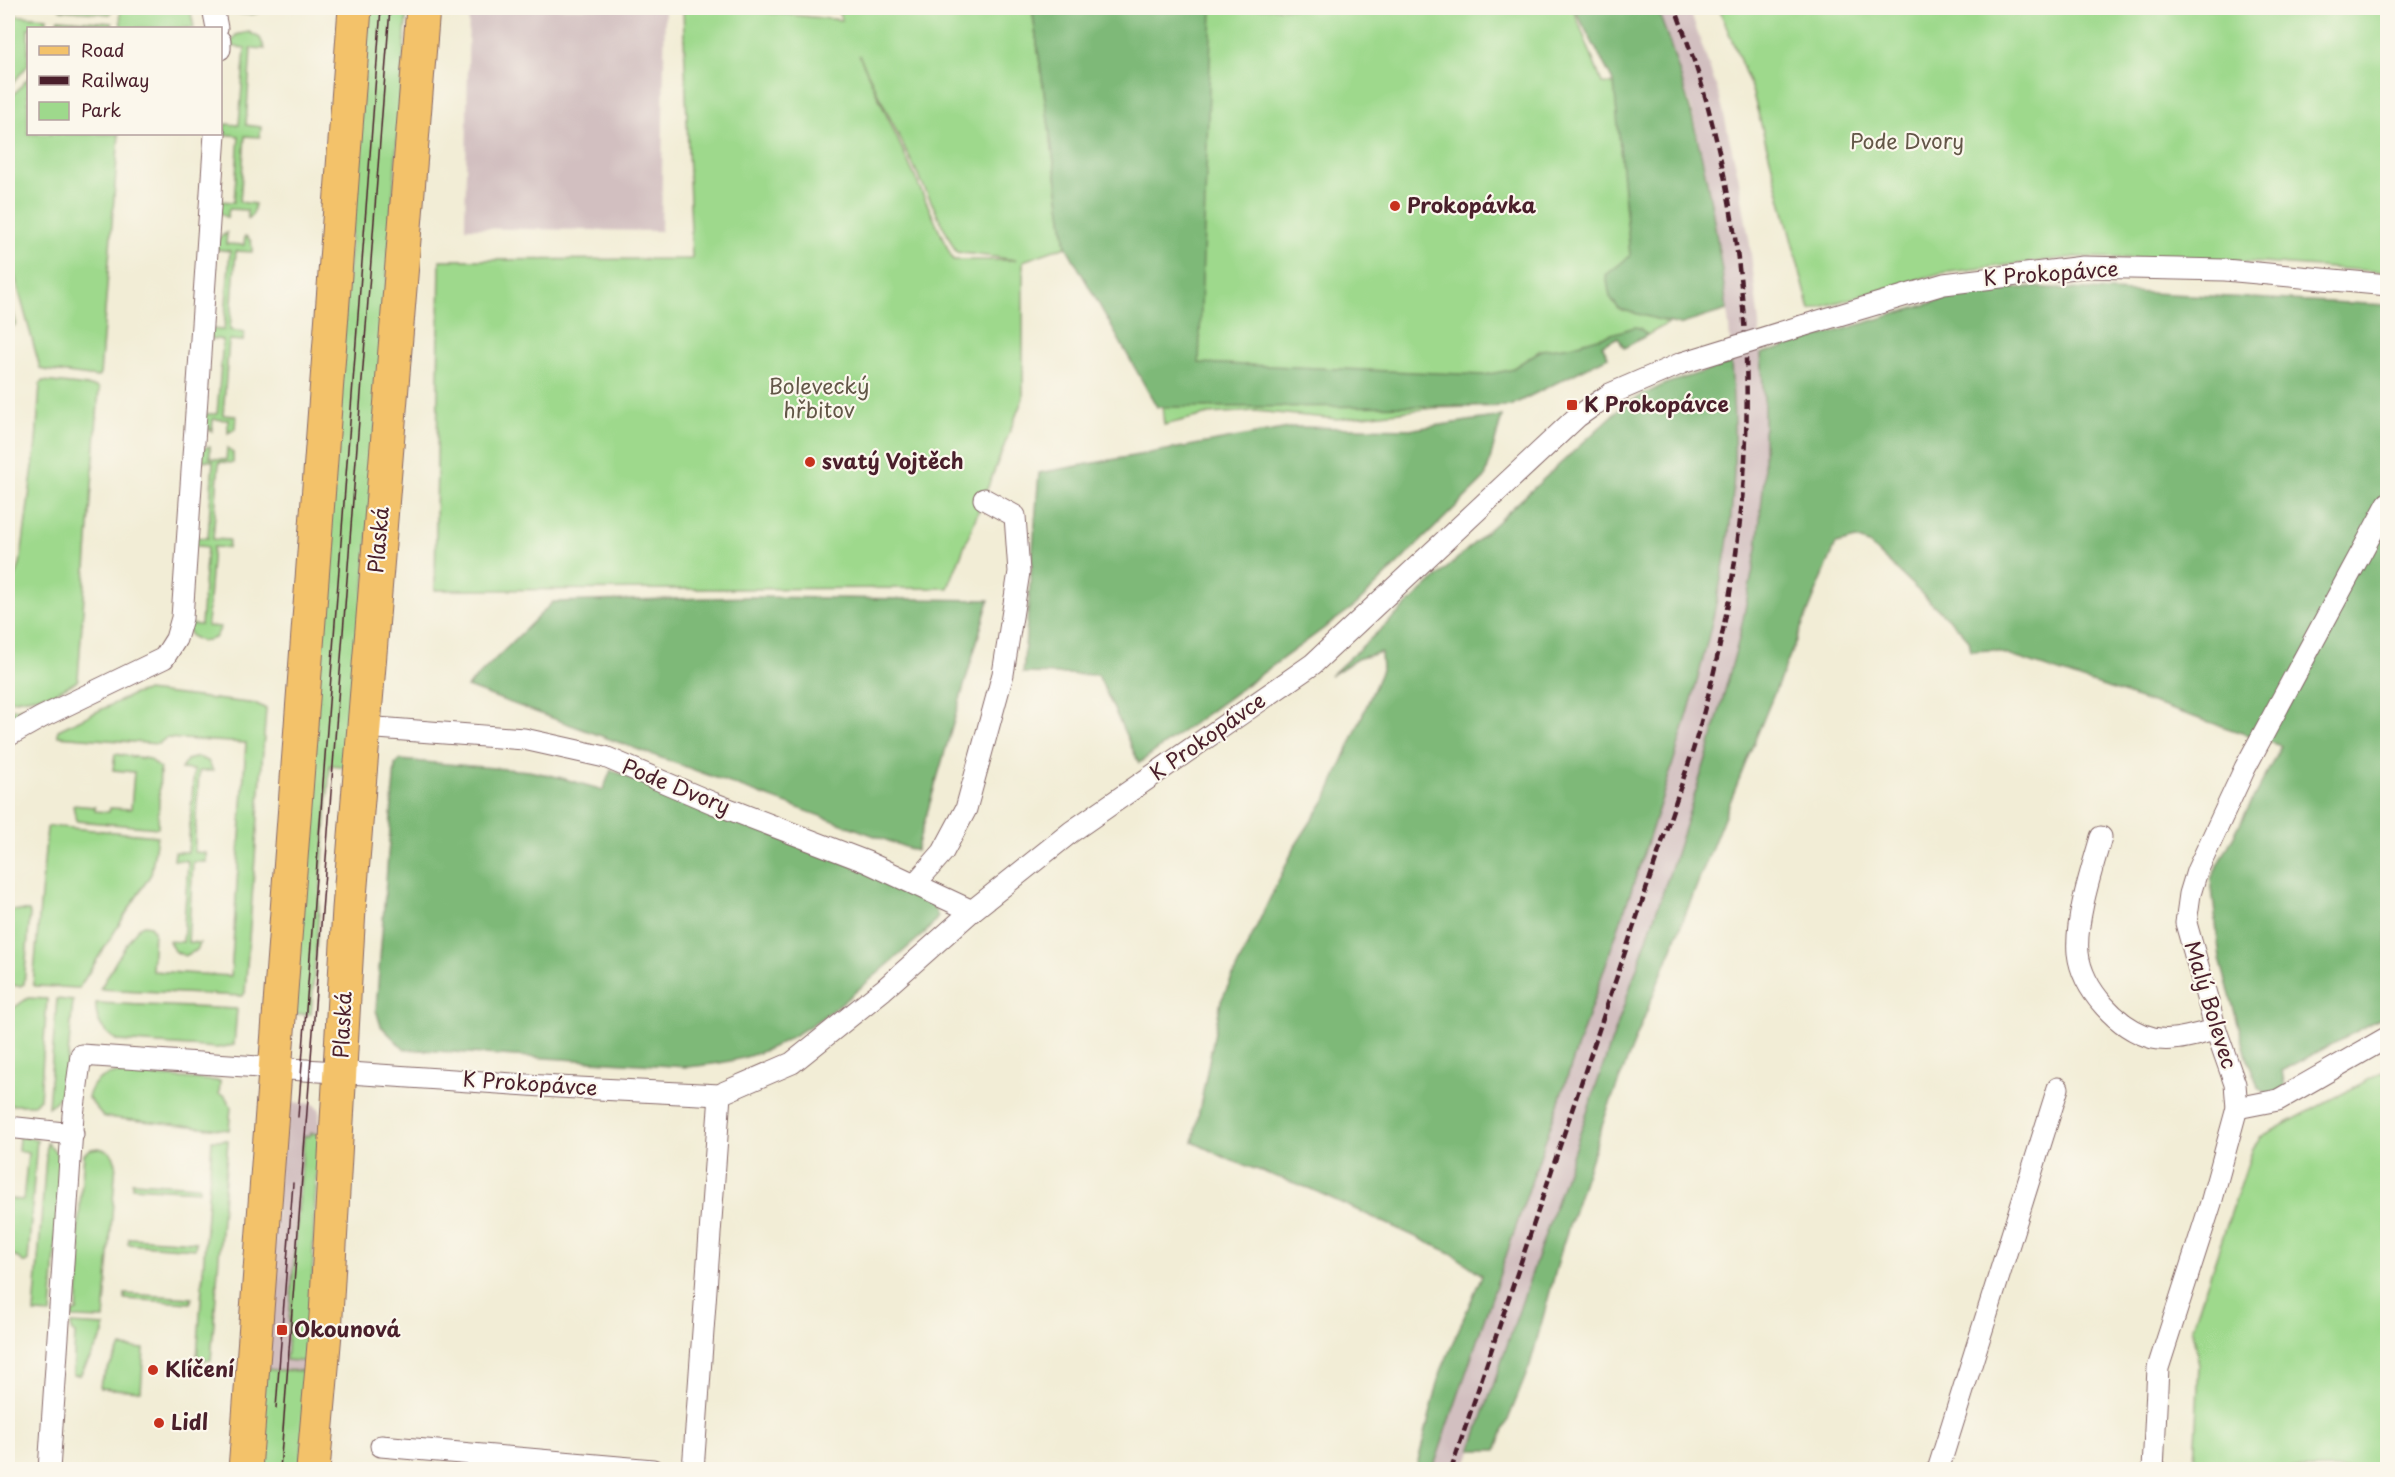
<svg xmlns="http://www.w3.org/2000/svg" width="2395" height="1477" font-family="'Playpen Sans',sans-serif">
<rect width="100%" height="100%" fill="#fbf7ec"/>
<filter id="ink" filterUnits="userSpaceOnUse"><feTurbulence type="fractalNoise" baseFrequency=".0167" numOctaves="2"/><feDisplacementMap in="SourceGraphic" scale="12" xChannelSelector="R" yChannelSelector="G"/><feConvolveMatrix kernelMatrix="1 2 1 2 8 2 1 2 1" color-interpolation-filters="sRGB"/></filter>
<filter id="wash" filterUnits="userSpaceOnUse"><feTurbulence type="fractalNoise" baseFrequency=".008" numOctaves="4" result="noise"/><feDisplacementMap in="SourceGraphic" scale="24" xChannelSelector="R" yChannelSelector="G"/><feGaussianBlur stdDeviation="1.35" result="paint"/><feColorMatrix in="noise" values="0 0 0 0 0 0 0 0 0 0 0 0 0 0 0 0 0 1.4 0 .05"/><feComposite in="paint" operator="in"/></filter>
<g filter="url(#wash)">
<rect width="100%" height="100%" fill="#f2edd6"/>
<g fill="#d2bfc0">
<polygon points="469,8 665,8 661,231 465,228"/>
<polygon points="1657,8 1689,8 1720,98 1738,175 1750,245 1759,324 1764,402 1764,479 1757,549 1739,639 1709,749 1676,854 1465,1469 1433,1470 1647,844 1680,741 1709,632 1727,544 1734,478 1734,403 1729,327 1720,250 1708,181 1691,106"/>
<polygon points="292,1102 314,1104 320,1110 314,1221 310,1362 296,1405 264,1368 284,1106"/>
</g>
<g fill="#9ed98c" stroke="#747c5c" stroke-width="1.5" fill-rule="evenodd">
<polygon points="59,8 113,8 110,14 61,10"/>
<polygon points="120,8 190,8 194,28 121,28"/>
<path d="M 227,8 L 266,8 C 254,18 239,15 227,8 Z"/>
<polygon points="369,8 407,8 351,767 330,765 311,1014 289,1014"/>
<path d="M 683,8 L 725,8 L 842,20 L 836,8 L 1032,8 L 1066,246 L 1023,261 L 1023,398 L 948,588 L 435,590 L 440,260 L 692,259 ZM 859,55 L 956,252 L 1016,260 L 953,260 Z"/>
<polygon points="1188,8 1573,8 1602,83 1615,84 1674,313 1669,323 1624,348 1618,337 1602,345 1608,357 1510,406 1434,408 1337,419 1255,411 1209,414 1164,425 1152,305"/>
<polygon points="1719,8 2387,8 2387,272 2234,261 2077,257 1941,273 1810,310 1752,90"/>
<polygon points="8,15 47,18 46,28 28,28 28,65 8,89"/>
<polygon points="58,19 112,23 113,28 54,28"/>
<polygon points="249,32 260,38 265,49 251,48 246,125 261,127 260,137 245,136 240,202 255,204 253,214 248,219 247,210 229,209 227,218 220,213 219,201 234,202 239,136 224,134 225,124 239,125 245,48 229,46 236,35"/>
<polygon points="28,78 28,134 119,134 100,375 97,377 44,370 40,368 8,252 8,101"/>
<path d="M 227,233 L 226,244 L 244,245 L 245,236 C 252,239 252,245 252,252 L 236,251 L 230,330 L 244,332 L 243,341 L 229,340 L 223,415 L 236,416 L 235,429 L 228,433 L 228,420 L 213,419 L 212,431 L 204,427 L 202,414 L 217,414 L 223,340 L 209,338 L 209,329 L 224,330 L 230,251 L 215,249 L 217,239 Z"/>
<polygon points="8,292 16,323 14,326 8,327"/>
<polygon points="43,381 97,387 99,389 78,679 76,682 52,694 8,701 8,599 20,564 23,543 36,443 40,384"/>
<polygon points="210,446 210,458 226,460 227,448 233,453 233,463 219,462 213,539 229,540 228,548 213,547 207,626 221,627 215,638 202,642 191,636 186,624 201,625 207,547 192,545 193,537 208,538 213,461 199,460 204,448"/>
<path d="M 146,691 L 257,704 L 266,709 L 245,993 L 242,996 L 100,989 C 109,975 128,936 140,927 C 144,924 145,925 150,926 L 154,931 L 152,971 L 231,976 L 246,743 L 166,738 L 158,744 L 58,736 L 58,730 L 134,694 Z"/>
<polygon points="54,703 8,725 8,710"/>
<polygon points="115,754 149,759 160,768 158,828 76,821 73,805 95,807 95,811 109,812 110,808 131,809 134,772 113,770"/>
<polygon points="198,757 208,761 213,771 199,771 194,852 206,853 206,862 193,862 188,942 200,943 197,950 185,956 174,951 169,941 183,942 188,861 174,860 175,852 188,852 194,770 181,769 187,760"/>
<polygon points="50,826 157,836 151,874 79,988 35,986 33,984 47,828"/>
<polygon points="8,910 29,911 30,914 24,984 20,986 8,985"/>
<polygon points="28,998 47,999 40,1099 32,1105 8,1105 8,1012"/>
<polygon points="57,999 73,1001 65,1089 56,1101 48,1107"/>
<path d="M 96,1003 L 237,1009 L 234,1045 L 217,1048 L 118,1041 C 103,1032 95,1021 96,1003 Z"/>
<polygon points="2387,1070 2388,1451 2377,1469 2250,1470 2194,1463 2199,1366 2192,1328 2253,1148 2262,1136"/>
<path d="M 117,1073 L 220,1081 L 219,1094 L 225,1096 L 231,1107 L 229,1130 L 104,1117 L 88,1098 C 92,1081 101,1076 117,1073 Z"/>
<polygon points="311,1133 319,1134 314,1221 310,1362 286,1360 304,1136 310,1136"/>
<polygon points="19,1137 37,1139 28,1261 25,1263 8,1251 8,1199 23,1200 28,1153 18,1151"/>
<polygon points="212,1140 228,1140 211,1360 197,1359"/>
<path d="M 47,1143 C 56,1150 59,1156 61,1167 L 51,1314 L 34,1313 Z"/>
<path d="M 99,1148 C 109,1150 113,1153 116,1163 L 104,1319 L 72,1318 L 72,1313 L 77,1311 L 81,1246 L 77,1244 L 84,1154 L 91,1149 Z"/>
<polygon points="132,1182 199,1186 199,1191 132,1187"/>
<polygon points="129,1238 196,1242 195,1249 128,1244"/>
<polygon points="125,1294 192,1298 191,1303 125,1299"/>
<polygon points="71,1324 104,1326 104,1334 80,1375 73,1375 75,1333 71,1330"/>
<polygon points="121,1347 144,1349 141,1391 100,1388 101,1380"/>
<polygon points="264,1368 274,1370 310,1371 300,1469 255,1470"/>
</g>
<g fill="#7eb978" stroke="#646c52" stroke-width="1.5">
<polygon points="1032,8 1212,8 1199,363 1484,375 1510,370 1541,350 1571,346 1635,327 1640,328 1647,335 1624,348 1618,337 1602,345 1608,357 1510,406 1157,407 1066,246"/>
<path d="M 1574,8 L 1657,8 C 1696,109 1714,203 1727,310 L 1679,325 L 1619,309 L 1610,297 L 1606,275 L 1630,256 L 1614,83 Z"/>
<polygon points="2031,287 2387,305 2387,1015 2282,1071 2285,1087 2271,1095 2263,1091 2258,1086 2248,1060 2220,959 2211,879 2281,746 1993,650 1971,651 1969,640 1961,631 1869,544 1856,539 1836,544 1750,752 1607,1111 1563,1244 1530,1365 1496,1450 1471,1450 1676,854 1709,749 1739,639 1757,549 1764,479 1764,402 1761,354 1938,301 1978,291"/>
<path d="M 1731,363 C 1735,423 1737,485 1727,545 C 1711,647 1679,746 1647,844 L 1433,1469 L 1416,1469 L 1441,1371 L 1482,1275 L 1451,1253 L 1311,1189 L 1230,1160 L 1193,1142 L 1221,1001 L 1295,846 L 1327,797 L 1382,670 L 1381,652 L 1357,659 L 1330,676 L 1625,404 L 1665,384 Z"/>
<polygon points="1502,416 1485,478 1356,605 1139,763 1098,675 1023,673 1039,473 1294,427 1414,429"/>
<polygon points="751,597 989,600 916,851 467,687 553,602"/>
<path d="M 400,760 L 529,771 L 558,777 L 603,790 L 611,770 L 911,889 L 931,901 L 938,917 L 927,931 C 877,973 817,1032 755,1054 C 733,1062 710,1065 687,1067 L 404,1049 L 381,1026 L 376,1010 L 395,765 Z"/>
</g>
</g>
<g filter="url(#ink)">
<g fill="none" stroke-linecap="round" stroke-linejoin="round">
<g stroke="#856767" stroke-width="23">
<g id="minor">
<polyline points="213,8 217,28"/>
<polyline points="220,41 220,49"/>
<polyline points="1802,326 1944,284 2083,267 2225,270 2388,285"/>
<polyline points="364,727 524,739 605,757 713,803 867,862 972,911"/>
<polyline points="8,736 42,717 164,658 176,639 182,618 215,134"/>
<path d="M 2101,837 C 2092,869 2075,920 2078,953 C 2082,989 2118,1029 2153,1038 C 2173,1043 2196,1034 2216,1030"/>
<polyline points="915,884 943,852 966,809 1003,674 1019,572 1015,516 984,499"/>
<polyline points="2237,1108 2278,1100 2388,1037"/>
<polyline points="8,1127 73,1134"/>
<polyline points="381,1446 653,1470"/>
<polyline points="49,1470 73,1115 81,1055 558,1087 720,1095 725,1092 792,1063 883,990 972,911 1071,832 1313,664 1577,417 1610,394 1682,363"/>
<polyline points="693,1470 720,1095"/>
<polyline points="1938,1470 2058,1088"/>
<polyline points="2153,1470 2158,1368 2211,1203 2237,1108 2235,1084 2216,1030 2186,923 2190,894 2197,871 2245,768 2388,503"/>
</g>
</g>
<g stroke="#856767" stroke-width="35">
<g id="primary">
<path d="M 245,1470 C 279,982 318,495 355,8"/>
<polyline points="313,1470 325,1333 349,909 423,8"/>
</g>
</g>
<use href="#minor" stroke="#fff" stroke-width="21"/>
<use href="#primary" stroke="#f3c26a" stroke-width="33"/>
<g stroke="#4a1f2b" stroke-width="1.5">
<polyline points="298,1117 381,8"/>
<polyline points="276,1408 293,1183"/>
<polyline points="280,1470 390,8"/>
</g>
<path stroke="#4a1f2b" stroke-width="4.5" stroke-dasharray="9 4.5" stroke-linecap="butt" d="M 1451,1470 L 1693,750 C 1757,535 1766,324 1708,107 C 1699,73 1687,40 1675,8"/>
<g stroke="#856767" stroke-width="23" stroke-linecap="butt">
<polyline id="minor-bridge" points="1682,363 1802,326"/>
</g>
<use href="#minor-bridge" stroke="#fff" stroke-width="21"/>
</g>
</g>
<g fill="#c8321e" stroke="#fbf7ec" stroke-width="2">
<circle cx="1395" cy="206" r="6"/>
<rect x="1566" y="399" width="12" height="12" rx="3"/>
<circle cx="810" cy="462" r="6"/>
<rect x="276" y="1324" width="12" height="12" rx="3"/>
<circle cx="153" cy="1370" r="6"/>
<circle cx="159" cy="1423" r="6"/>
</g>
<g text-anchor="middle" stroke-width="4.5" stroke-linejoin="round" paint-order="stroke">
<g font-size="21" fill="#635748" stroke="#fbf7ec">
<text x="1907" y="149">Pode Dvory</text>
<text x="819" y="394">Bolevecký<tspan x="819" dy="24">hřbitov</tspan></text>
</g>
<g font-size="21" font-weight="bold" fill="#4a1f2b" stroke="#fbf7ec" text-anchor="start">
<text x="1407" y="213">Prokopávka</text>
<text x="1584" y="412">K Prokopávce</text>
<text x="822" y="469">svatý Vojtěch</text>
<text x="294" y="1337">Okounová</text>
<text x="165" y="1377">Klíčení</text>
<text x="171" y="1430">Lidl</text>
</g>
<g font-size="21" fill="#4a1f2b" stroke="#fbf7ec">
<text transform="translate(2051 274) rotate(-4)" y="7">K Prokopávce</text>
<text transform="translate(379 540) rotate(-85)" y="7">Plaská</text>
<text transform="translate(1208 737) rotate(-35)" y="7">K Prokopávce</text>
<text transform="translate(676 787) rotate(22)" y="7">Pode Dvory</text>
<text transform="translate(2210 1005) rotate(73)" y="7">Malý Bolevec</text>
<text transform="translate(343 1025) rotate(-87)" y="7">Plaská</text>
<text transform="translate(530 1084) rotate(4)" y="7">K Prokopávce</text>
</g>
</g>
<rect width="2395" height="1477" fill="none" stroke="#fbf7ec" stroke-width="30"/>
<rect x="27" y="27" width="195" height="108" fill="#fbf7ec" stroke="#b4a19f" stroke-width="1.5"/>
<rect x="39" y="46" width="30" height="9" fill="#f3c26a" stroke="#b4a19f" stroke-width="1.5"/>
<text x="81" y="57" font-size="18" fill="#4a1f2b">Road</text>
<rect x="39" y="76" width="30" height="9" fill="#4a1f2b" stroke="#b4a19f" stroke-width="1.5"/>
<text x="81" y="87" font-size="18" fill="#4a1f2b">Railway</text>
<rect x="39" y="102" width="30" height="18" fill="#9ed98c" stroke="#b4a19f" stroke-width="1.5"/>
<text x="81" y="117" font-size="18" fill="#4a1f2b">Park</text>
</svg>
